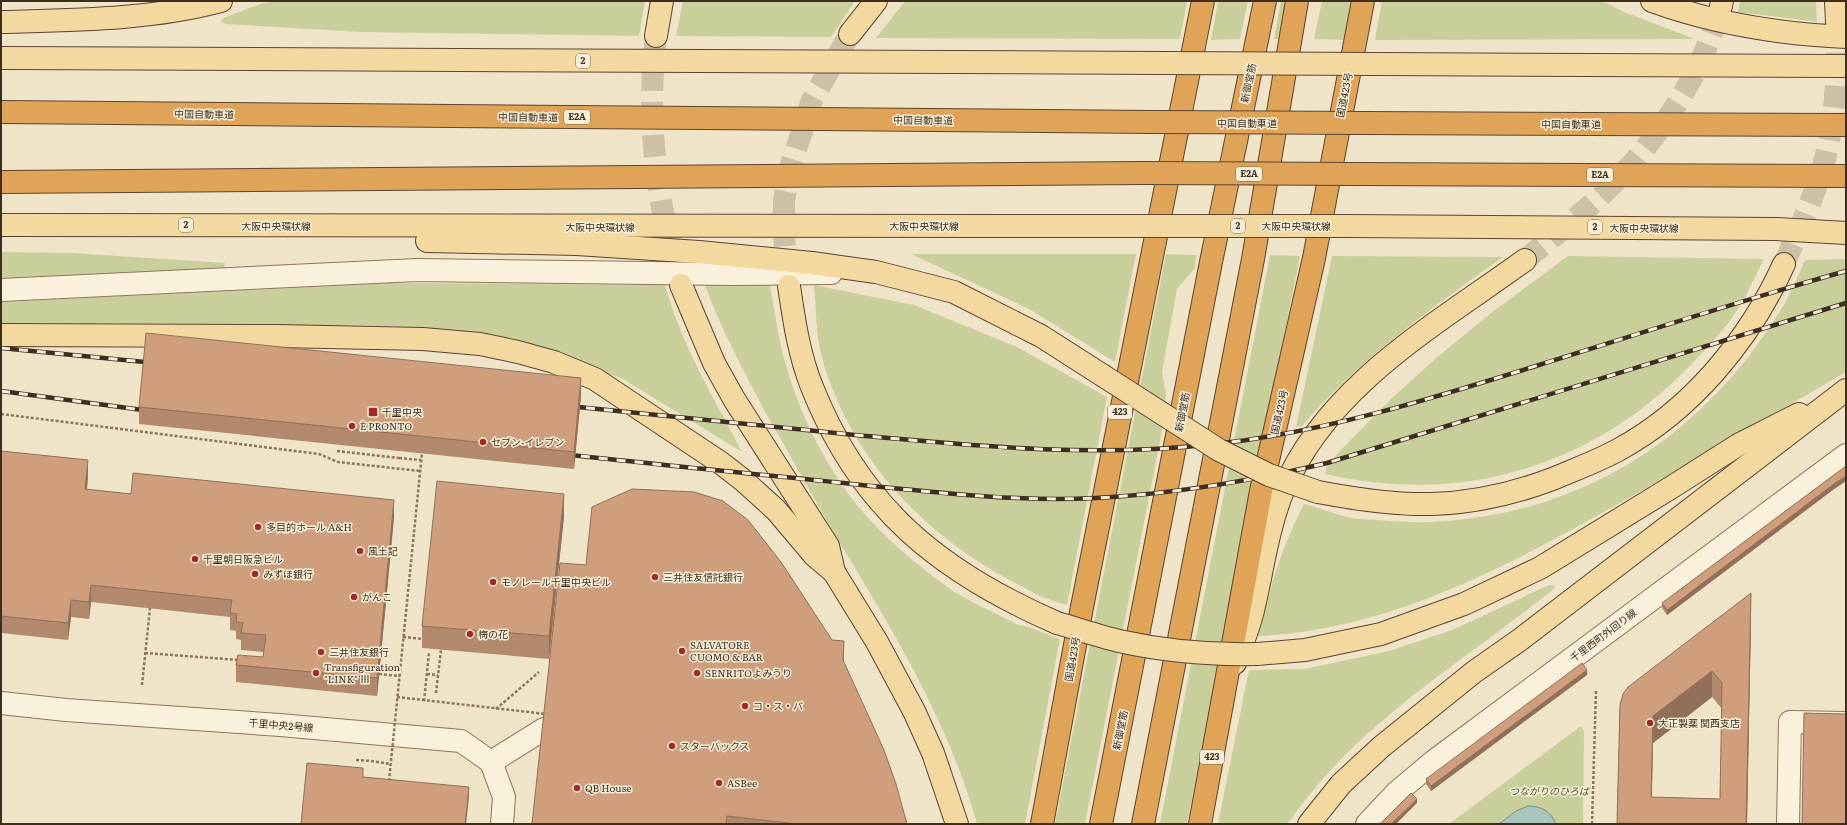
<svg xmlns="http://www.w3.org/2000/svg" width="1847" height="825" font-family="Literata,'Noto Sans JP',serif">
<rect width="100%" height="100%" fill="#f0e4c8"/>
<g fill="#c9cf9b">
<polygon points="276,1 645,1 639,36 362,32 226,24 221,21 223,18 260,4"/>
<polygon points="683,1 855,1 831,37 676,36"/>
<polygon points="905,1 1187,1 1180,39 876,38"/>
<polygon points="1218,1 1248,1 1240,39 1211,40"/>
<polygon points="1281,1 1290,1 1282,39 1274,39"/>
<polygon points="1322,1 1351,1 1344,40 1314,39"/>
<polygon points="1382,1 1602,1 1624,12 1695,39 1375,40"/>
<polygon points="1740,1 1816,1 1817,22 1738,12"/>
<polygon points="1,252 73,253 225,263 224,269 1,278"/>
<polygon points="911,254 1136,254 1115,362 1029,309"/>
<polygon points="1166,254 1196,255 1195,268 1177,289 1162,372 1166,395 1161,436 1085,824 1055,824"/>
<polygon points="1270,255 1300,256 1187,824 1160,824"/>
<path d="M 1332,256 L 1503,257 C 1432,308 1359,359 1302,426 L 1296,427 Z"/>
<path d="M 1568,256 L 1764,259 C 1754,279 1745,300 1732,318 C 1718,337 1702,353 1686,370 C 1588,468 1460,505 1325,474 L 1327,466 L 1338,453 L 1390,400 L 1435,359 L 1491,313 Z"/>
<path d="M 1846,259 L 1846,372 C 1775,413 1705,454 1634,495 C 1517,561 1394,630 1258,636 C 1269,590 1282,546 1304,504 C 1320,508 1335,514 1351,518 C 1360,520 1370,519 1379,520 C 1409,523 1435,523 1465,519 C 1604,503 1715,422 1786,301 C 1793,288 1799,274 1805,260 Z"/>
<path d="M 390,283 L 665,285 C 681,344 714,398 742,452 L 623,379 L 520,341 L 393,326 L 1,323 L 1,302 Z"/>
<path d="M 704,283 L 770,285 C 775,311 778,339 786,365 C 800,415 825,465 857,505 C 882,536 915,563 946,586 C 968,602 995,612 1018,625 L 1026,626 L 1060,639 L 1025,824 L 977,824 C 948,720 893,631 838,540 C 814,499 791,457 767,415 C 744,372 721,329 704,283 Z"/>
<path d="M 814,285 L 914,305 L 1017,347 L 1107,397 L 1067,605 C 1057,602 1046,599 1036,594 C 1032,593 1028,589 1023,587 C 928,540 849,459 821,354 C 816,333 816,308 814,285 Z"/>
<path d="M 1549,585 L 1555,586 L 1554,589 C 1495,636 1431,678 1374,728 C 1341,756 1312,790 1287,824 L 1218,824 L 1249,670 L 1304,669 L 1389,651 L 1452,630 Z"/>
<polygon points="1581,726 1584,731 1583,824 1449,824"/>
</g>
<path fill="#a9c4bc" stroke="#6f938a" d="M 1528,806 C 1541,806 1551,811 1556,824 L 1499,824 L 1516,811 Z"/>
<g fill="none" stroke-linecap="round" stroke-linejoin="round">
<g stroke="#ccc0a6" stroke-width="22" stroke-dasharray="22 11" stroke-linecap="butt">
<path d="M 656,36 C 646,122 656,202 681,285"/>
<path d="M 1525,260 C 1556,234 1589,209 1617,180 C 1652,144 1688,93 1707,46 C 1712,33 1717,20 1721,6"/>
<path d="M 1784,264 C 1799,230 1815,195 1825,159 C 1836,114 1838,68 1837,22"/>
<polyline points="788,279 784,235 784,200 791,165 812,100 850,34"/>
</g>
<g stroke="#8d765c" stroke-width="24">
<g id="minor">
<polyline points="1,290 417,270 732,274 831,273"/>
<polyline points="1,703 66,710 280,725 461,741 491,762 504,797 502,824"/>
<polyline points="491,762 544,729"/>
<polyline points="1367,824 1396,793 1434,761 1846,455"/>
<polyline points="1788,824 1790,722 1846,723"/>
</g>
</g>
<g stroke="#5b4430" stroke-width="24">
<g id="major">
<path d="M 1652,1 C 1715,24 1780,34 1846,37"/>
<polyline points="1836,1 1837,22"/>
<polyline points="1721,6 1722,1"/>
<path d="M 1,22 C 74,20 151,20 221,1"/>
<polyline points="850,34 876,1"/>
<polyline points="656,36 662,1"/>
<polyline points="1,58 1165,63"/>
<polyline points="1376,64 1846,66"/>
<polyline points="1,225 1132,226"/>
<polyline points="1344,226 1776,229 1846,233"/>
<polyline points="427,241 577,244 699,252 812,263 876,272 954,292 1041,336 1102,375"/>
<polyline points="681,285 714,363 734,399 828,546 834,572"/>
<path d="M 789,286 C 794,320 799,355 812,387 C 860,508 940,572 1057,623"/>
<polyline points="1,335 278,336 423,339 480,344 518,352 554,362 595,379 721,463 744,481 776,510 814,555 834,572 877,642 914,711 933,753 957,824"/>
<path d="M 1318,492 C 1355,499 1393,505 1431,504 C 1473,503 1516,493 1555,478 C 1576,469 1598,461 1618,450 C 1692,410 1750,339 1784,264"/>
<polyline points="1257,654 1305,650 1381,634 1464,604 1540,568 1672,487 1738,445 1799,414"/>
<path d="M 1235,663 C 1242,644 1250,626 1254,606 C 1263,568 1268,527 1283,491 C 1327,385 1437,324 1525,260"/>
<polyline points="1309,824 1341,784 1381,747 1474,672 1521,639 1846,390"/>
</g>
</g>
<g stroke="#5b4430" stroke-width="24">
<g id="highway">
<polyline points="1,112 1153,122"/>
<polyline points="1364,123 1846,125"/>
<polyline points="1355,174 1846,176"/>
<polyline points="1,182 1143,173"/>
<polyline points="1042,824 1082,607 1203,1"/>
<polyline points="1101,824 1211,262 1265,1"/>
<polyline points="1143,824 1253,259 1297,1"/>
<polyline points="1200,824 1261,491 1314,258 1363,1"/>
</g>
</g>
<g stroke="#8d765c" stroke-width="2.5" stroke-dasharray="3 2" stroke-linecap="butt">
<polyline points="337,451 399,458"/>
<polyline points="145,653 239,660"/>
<polyline points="427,674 438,675"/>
<polyline points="142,685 150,608"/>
<polyline points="436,693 441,650"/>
<polyline points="424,701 429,653"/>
<polyline points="496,709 539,672"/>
<polyline points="356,760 371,761"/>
<polyline points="1592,824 1596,690"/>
</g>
<use href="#minor" stroke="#faf1dc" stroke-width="22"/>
<use href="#major" stroke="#f3d9a0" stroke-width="22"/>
<use href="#highway" stroke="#e0a458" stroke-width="22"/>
<g stroke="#3d2e20" stroke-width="4.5">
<g id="rail">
<polyline points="1,348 155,363"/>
<polyline points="1,391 150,411"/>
<path d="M 568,406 C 664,416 760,425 855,435 C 976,446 1094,458 1215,444 C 1326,432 1433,398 1539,365 C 1641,333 1743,300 1846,271"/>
<path d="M 563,454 C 659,465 756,474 852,484 C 932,492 1014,502 1095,498 C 1173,494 1251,481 1327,463 L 1846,303"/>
</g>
</g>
<use href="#rail" stroke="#f7eed8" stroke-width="3" stroke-dasharray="9" stroke-linecap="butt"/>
<g stroke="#5b4430" stroke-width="24" stroke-linecap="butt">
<g id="major-bridge">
<polyline points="1165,63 1376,64"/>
<polyline points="1132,226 1344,226"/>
<polyline points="1102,375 1219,450 1269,475 1318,492"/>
<path d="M 1057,623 C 1078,629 1099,636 1119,641 C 1164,651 1212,655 1257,654"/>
</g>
</g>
<g stroke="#5b4430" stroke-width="24" stroke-linecap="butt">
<g id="highway-bridge">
<polyline points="1153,122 1364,123"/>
<polyline points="1143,173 1355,174"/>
</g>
</g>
<g stroke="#8d765c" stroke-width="2.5" stroke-dasharray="3 2" stroke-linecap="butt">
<polyline points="1,414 319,454 338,462 420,471"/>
<polyline points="399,458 421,460"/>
<polyline points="403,637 423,639"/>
<polyline points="379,674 400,676"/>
<polyline points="397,697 546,714"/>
<polyline points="371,761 391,764"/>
<polyline points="389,781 422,453"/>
</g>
<use href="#major-bridge" stroke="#f3d9a0" stroke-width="22"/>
<use href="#highway-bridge" stroke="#e0a458" stroke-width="22"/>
</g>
<g fill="#b2896c" fill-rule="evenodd">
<polygon points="581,395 574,469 139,424 139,407"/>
<polygon points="1,451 88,477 87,489 131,494 394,517 377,696 236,682 236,665 263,657 264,652 241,650 241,640 236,639 236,631 230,630 230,617 91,602 89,619 71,617 68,640 1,633"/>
<polygon points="1846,466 1846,481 1834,489 1667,615 1662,608 1662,603"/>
<polygon points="564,516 549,659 422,648 422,626"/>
<polygon points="586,565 844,664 907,824 532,824"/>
<path d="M 1751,620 L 1747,824 L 1617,824 L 1620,705 ZM 1712,697 L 1722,709 L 1720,799 L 1652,797 L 1653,743 Z"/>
<polygon points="1587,675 1431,791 1426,784 1426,779"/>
</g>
<g fill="#916f58">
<polygon points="581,378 581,395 574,469 574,452"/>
<polygon points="88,460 88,477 85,506 85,489"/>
<polygon points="1846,476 1846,481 1834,489 1667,615 1667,610 1834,484"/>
<polygon points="564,494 564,516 549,659 549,636"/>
<polygon points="394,500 394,517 377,696 377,678"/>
<polygon points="91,585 91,602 89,619 89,602"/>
<polygon points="1751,593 1751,620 1747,824 1746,824"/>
<polygon points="71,600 71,617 68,640 68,623"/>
<polygon points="844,641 844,663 843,660"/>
<polygon points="1587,670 1587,675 1431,791 1431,786"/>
<polygon points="1712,671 1712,697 1653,743 1651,823 1651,797 1653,716"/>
<polygon points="469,787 469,797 466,824 465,824"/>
<polygon points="1417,799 1417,803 1396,824 1391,824"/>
</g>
<g fill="#cf9f7d" stroke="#916f58" fill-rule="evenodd">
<polygon points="146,333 581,378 574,452 139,407"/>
<polygon points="1,451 88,460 85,489 131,494 133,473 394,500 377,678 236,665 238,655 263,657 266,635 241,633 243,623 236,622 237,614 230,613 232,600 91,585 89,602 71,600 68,623 1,616"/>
<polygon points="1846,466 1846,476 1834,484 1667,610 1662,603"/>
<polygon points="437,481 564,494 549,636 422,626"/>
<polygon points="632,489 694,492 723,501 748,520 781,562 832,640 844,641 843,660 884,750 896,784 907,824 797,824 727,816 726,824 532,824 560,563 586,565 592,507"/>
<path d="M 1751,593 L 1746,824 L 1667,824 L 1617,823 L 1620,705 L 1623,694 L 1628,687 ZM 1712,671 L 1722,683 L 1720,799 L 1651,797 L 1653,716 Z"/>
<polygon points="1582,663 1587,670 1431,786 1426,779"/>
<polygon points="1804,713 1846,714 1846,824 1802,824"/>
<polygon points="307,763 363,768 363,777 469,787 465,824 301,824"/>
<polygon points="1411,793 1417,799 1391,824 1380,824"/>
</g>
<g fill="#9e2a2b" stroke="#f7eed8" stroke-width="1.5">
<rect x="368" y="407" width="10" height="10" rx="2"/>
<circle cx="352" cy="426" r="4"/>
<circle cx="483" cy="442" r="4"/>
<circle cx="258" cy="527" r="4"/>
<circle cx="360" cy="551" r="4"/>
<circle cx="195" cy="559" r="4"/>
<circle cx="255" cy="574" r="4"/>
<circle cx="655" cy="577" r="4"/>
<circle cx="493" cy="582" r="4"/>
<circle cx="354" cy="597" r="4"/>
<circle cx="470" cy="634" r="4"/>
<circle cx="682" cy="651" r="4"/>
<circle cx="321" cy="652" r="4"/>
<circle cx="316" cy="673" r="4"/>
<circle cx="697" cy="673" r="4"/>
<circle cx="745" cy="706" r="4"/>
<circle cx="1650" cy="723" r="4"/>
<circle cx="672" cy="746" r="4"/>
<circle cx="719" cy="783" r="4"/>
<circle cx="577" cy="788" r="4"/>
</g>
<g text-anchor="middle" stroke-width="3" stroke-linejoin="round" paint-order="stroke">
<g fill="#f7eed8" stroke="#756857" stroke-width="1">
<rect x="576" y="54" width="14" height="14" rx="3"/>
<rect x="564" y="110" width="26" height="14" rx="3"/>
<rect x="1236" y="167" width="26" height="14" rx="3"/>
<rect x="1587" y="168" width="26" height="14" rx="3"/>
<rect x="179" y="218" width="14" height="14" rx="3"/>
<rect x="1231" y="219" width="14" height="14" rx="3"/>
<rect x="1588" y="220" width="14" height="14" rx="3"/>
<rect x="1108" y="405" width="24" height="14" rx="3"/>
<rect x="1200" y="750" width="24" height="14" rx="3"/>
</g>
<g font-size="9" font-weight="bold" fill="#3d2e20">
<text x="583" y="64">2</text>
<text x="577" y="120">E2A</text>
<text x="1249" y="177">E2A</text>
<text x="1600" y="178">E2A</text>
<text x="186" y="228">2</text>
<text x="1238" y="229">2</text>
<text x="1595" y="230">2</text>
<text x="1120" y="415">423</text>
<text x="1212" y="760">423</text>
</g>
<g font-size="10" fill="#3d2e20" stroke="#f7eed8">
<text transform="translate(1248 83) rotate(-78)" y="4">新御堂筋</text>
<text transform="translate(1344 95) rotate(-79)" y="4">国道423号</text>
<text transform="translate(204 114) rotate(1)" y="4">中国自動車道</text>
<text transform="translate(528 117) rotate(1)" y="4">中国自動車道</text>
<text transform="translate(923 120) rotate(1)" y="4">中国自動車道</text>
<text x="1247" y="127">中国自動車道</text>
<text x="1571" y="128">中国自動車道</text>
<text x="276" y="230">大阪中央環状線</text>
<text x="924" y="230">大阪中央環状線</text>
<text x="1296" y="230">大阪中央環状線</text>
<text x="600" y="231">大阪中央環状線</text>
<text x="1644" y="232">大阪中央環状線</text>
<text transform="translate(1182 412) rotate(-79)" y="4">新御堂筋</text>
<text transform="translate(1279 412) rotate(-77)" y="4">国道423号</text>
<text transform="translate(1603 635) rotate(-37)" y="4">千里西町外回り線</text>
<text transform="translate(1072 659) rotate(-80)" y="4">国道423号</text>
<text transform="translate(281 725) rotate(5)" y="4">千里中央2号線</text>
<text transform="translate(1120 730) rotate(-79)" y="4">新御堂筋</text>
</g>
<g font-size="10" fill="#3d2e20" stroke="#f7eed8" text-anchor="start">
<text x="382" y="416">千里中央</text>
<text x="360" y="430">È PRONTO</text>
<text x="491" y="446">セブン-イレブン</text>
<text x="266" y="531">多目的ホール A&amp;H</text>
<text x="368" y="555">風土記</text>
<text x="203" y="563">千里朝日阪急ビル</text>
<text x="263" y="578">みずほ銀行</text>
<text x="663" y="581">三井住友信託銀行</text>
<text x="501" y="586">モノレール千里中央ビル</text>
<text x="362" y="601">がんこ</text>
<text x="478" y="638">梅の花</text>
<text x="690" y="649">SALVATORE<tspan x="690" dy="12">CUOMO &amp; BAR</tspan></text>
<text x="329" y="656">三井住友銀行</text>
<text x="324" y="671">Transfiguration<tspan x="324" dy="12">"LINK" Ⅲ</tspan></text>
<text x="705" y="677">SENRITOよみうり</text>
<text x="753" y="710">コ・ス・パ</text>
<text x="1658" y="727">大正製薬 関西支店</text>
<text x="680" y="750">スターバックス</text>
<text x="727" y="787">ASBee</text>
<text x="585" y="792">QB House</text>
</g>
<g font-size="10" font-style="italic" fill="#4d5a26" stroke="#f7eed8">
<text x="1549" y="795">つながりのひろば</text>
</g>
</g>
<rect width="1847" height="825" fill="none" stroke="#3d2e20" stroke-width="4"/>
</svg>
